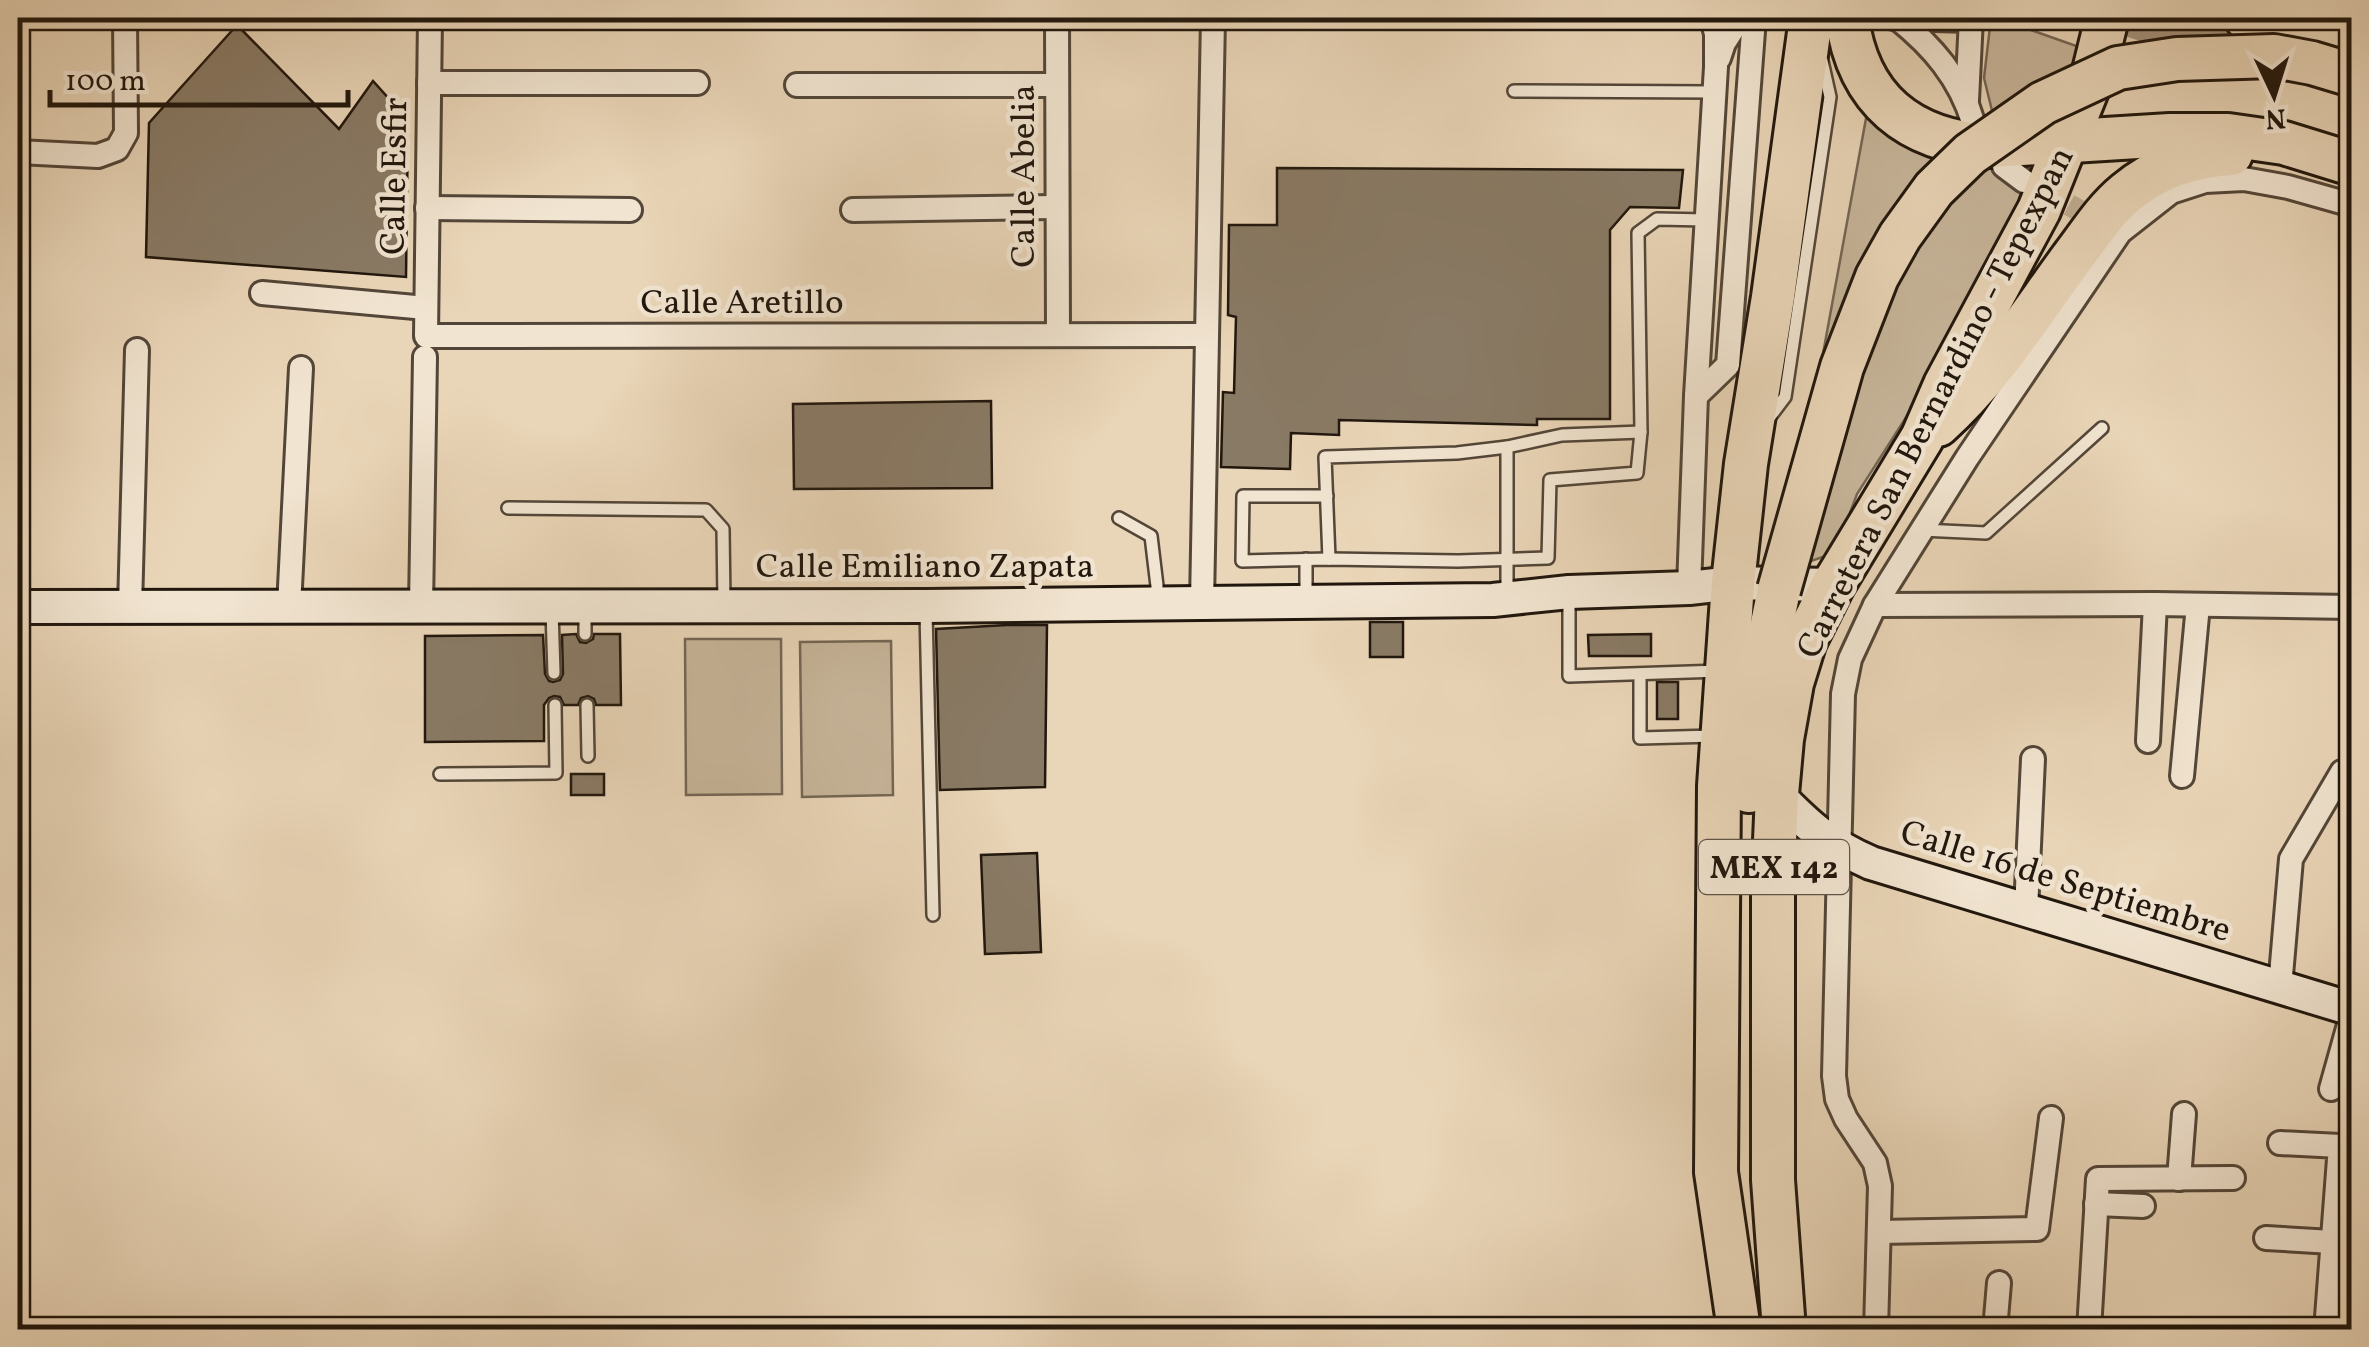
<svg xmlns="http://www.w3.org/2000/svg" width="2369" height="1347" font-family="Vollkorn,serif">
<rect width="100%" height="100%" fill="#e9d5b7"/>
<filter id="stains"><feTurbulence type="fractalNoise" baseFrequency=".002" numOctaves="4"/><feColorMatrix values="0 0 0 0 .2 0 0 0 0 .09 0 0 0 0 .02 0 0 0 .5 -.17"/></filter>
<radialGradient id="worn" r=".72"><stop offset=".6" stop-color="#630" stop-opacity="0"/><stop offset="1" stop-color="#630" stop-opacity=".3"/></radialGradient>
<g fill="#c7b59a" stroke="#746654" stroke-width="2.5">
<polygon points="1991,18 1997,18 2082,48 2065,102 1995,123 1984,78"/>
<polygon points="1867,113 1900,142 1928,157 2028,168 2024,216 1919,397 1857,494 1835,553 1808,562 1812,414"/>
<polygon points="685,639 781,639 782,794 686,795"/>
<polygon points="891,641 893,795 802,797 800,642"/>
</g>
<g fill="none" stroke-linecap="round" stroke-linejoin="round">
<polyline stroke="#a5947d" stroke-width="35" points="2126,18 2230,51"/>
</g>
<g fill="#897a65" stroke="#21170d" stroke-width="2.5">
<polygon points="237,25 339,129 373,81 408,120 406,277 146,257 149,123"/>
<polygon points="1277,168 1683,170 1679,208 1630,207 1610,230 1610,419 1537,419 1537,425 1339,420 1339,435 1291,433 1290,469 1221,467 1223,392 1234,393 1236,317 1228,315 1229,225 1277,225"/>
<polygon points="991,401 992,488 794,489 793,404"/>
<rect x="1370" y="622" width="33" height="35"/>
<polygon points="1007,625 1047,625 1045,787 940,790 936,629"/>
<polygon points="576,634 580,642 586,643 593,639 594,634 620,634 621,705 596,705 594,699 588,696 581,698 578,705 564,705 560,697 554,696 549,698 544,705 544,741 425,742 425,636 543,635 545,674 549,681 553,682 560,680 563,674 562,635"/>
<polygon points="1651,634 1651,656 1589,656 1588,635"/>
<rect x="1657" y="682" width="21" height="37"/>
<rect x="571" y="774" width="33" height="21"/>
<polygon points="1037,853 1041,952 985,954 981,855"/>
</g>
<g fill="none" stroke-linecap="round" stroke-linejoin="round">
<polyline stroke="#c1af95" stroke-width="22" stroke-dasharray="22 11" stroke-linecap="butt" points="2040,189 2104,224"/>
<g stroke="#534638" stroke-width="16">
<g id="lane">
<polyline points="1514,91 1715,92"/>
<polyline points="1769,418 1785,397 1830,97 1822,61"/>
<polyline points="1327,496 1243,496 1242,561 1329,559 1458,561 1548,558 1550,480 1637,473 1641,432 1638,233 1657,219 1707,220"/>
<polyline points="508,508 706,510 723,529 724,602"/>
<polyline points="1119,518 1151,536 1157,586 1156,599"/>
<polyline points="1922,530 1986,533 2102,428"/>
<polyline points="1306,559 1306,598"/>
<polyline points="1329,559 1325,457 1457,453 1507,447 1562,435 1641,432"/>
<polyline points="1569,596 1569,676 1720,671"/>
<polyline points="1507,598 1507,447"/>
<polyline points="585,610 585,634"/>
<polyline points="552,611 554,673"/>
<polyline points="926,611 933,915"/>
<polyline points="1640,674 1640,738 1714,736"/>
<polyline points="587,705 588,756"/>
<polyline points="440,774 556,773 555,705"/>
</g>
</g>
<g stroke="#534638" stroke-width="28">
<g id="street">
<polyline points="430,18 426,336 1207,335"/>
<polyline points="1057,18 1058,335"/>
<polyline points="1894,18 1971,20"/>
<path d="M 1897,18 C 1932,46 1960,78 1973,122"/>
<polyline points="2322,18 2352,29"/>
<polyline points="1719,58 1724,43 1740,18"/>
<polyline points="429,83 697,83"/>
<polyline points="797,85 1057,85"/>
<polyline points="1967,100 1971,18"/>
<polyline points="18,152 98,156 117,149 126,133 125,18"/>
<polyline points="2004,166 2024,181"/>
<polyline points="427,208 630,210"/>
<polyline points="853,210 1056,207"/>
<polyline points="262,293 426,308"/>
<polyline points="1696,396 1716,67 1716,34 1712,18"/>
<polyline points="1689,588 1696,396 1728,365 1754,18"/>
<polyline points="1202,603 1213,18"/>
<polyline points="1875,605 2155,604 2352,607"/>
<polyline points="130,607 137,350"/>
<polyline points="289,607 301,368"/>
<polyline points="421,607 425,357"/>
<polyline points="2148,741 2155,604"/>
<polyline points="2182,776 2198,605"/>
<polyline points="2026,910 2033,759"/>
<polyline points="2280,987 2291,859 2342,772"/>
<polyline points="2331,1089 2352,1014"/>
<polyline points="2280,1143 2340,1146 2326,1330"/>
<polyline points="2179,1179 2184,1114"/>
<polyline points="2096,1204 2143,1206"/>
<polyline points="1880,1232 2037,1229 2051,1118"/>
<polyline points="2266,1238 2332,1242"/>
<polyline points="1876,1330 1880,1186 1875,1163 1846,1119 1837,1099 1834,1076 1843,694 1850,659 1875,605 1967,458 2120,232 2171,192 2205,181 2244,179 2288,187 2352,205"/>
<polyline points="1995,1330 1999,1283"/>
<polyline points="2089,1330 2098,1179 2233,1178"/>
</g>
</g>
<g stroke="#21170d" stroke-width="38">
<g id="secondary">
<polyline points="18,607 926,606 1493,600 1569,592 1689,588 1733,583 1833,585"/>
<path d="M 1777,794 C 1809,827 1828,844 1871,863 L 2352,1009"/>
</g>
</g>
<g stroke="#21170d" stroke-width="48">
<g id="highway">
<path d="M 1847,18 C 1858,100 1909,141 1990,146 L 2170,135 L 2228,135 L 2284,143 L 2352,164"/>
<polyline points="2246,18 2290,38 2342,55"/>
<path d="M 1938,425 C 1992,377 2030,315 2072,258 C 2089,236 2104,211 2126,193 C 2156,168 2192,156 2231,154"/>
<path d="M 1749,791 C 1751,723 1765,657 1779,590"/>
<polyline points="1739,1330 1716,1172 1719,786 1733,583 1746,464 1773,297 1811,18"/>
<polyline points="1784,1330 1773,1180 1773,887 1777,794 1782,739 1792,683 1805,641 1833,585 1922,438 1945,385 2039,210 2093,75 2107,18"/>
</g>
</g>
<use href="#lane" stroke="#f1e4d0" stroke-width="11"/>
<use href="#street" stroke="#f1e4d0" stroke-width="22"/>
<use href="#secondary" stroke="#f1e4d0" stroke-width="32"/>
<use href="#highway" stroke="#e9d5b7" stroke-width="42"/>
<g stroke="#21170d" stroke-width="48" stroke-linecap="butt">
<polyline id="highway-bridge" points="1779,590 1842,367 1877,277 1900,236 1934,189 1970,154 2043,103 2118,68 2177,59 2274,56 2312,63 2352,75"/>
</g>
<use href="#highway-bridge" stroke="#e9d5b7" stroke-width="42"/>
</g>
<g text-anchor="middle" stroke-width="9" stroke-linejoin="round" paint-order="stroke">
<rect fill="#f1e4d0" stroke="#5f5448" stroke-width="2.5" x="1699" y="840" width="150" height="54" rx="8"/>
<g font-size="32" font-weight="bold" fill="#21170d">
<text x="1774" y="878">MEX 142</text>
</g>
<g font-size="35" fill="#21170d" stroke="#f1e4d0">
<text transform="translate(393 176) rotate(-89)" y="12">Calle Esfir</text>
<text transform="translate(1022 176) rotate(-90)" y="12">Calle Abelia</text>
<text x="742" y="313">Calle Aretillo</text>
<text transform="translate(1934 402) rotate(-63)" y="12">Carretera San Bernardino - Tepexpan</text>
<text x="925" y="577">Calle Emiliano Zapata</text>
<text transform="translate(2066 880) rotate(17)" y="12">Calle 16 de Septiembre</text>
</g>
</g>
<rect width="2369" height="1347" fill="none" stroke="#e9d5b7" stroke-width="60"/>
<rect x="20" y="20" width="2329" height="1307" fill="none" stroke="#21170d" stroke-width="5"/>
<rect x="30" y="30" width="2309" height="1287" fill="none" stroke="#21170d" stroke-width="2.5"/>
<g transform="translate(2274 95) rotate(176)" stroke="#f1e4d0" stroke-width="8" paint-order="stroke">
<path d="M0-8L18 38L0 25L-18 38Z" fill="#21170d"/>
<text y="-15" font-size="28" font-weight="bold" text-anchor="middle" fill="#21170d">N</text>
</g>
<path d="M50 90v15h298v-15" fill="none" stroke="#21170d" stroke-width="5"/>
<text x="65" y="90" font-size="30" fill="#21170d" stroke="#f1e4d0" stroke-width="8" paint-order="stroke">100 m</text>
<rect width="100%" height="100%" filter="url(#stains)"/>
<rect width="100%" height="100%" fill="url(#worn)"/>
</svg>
